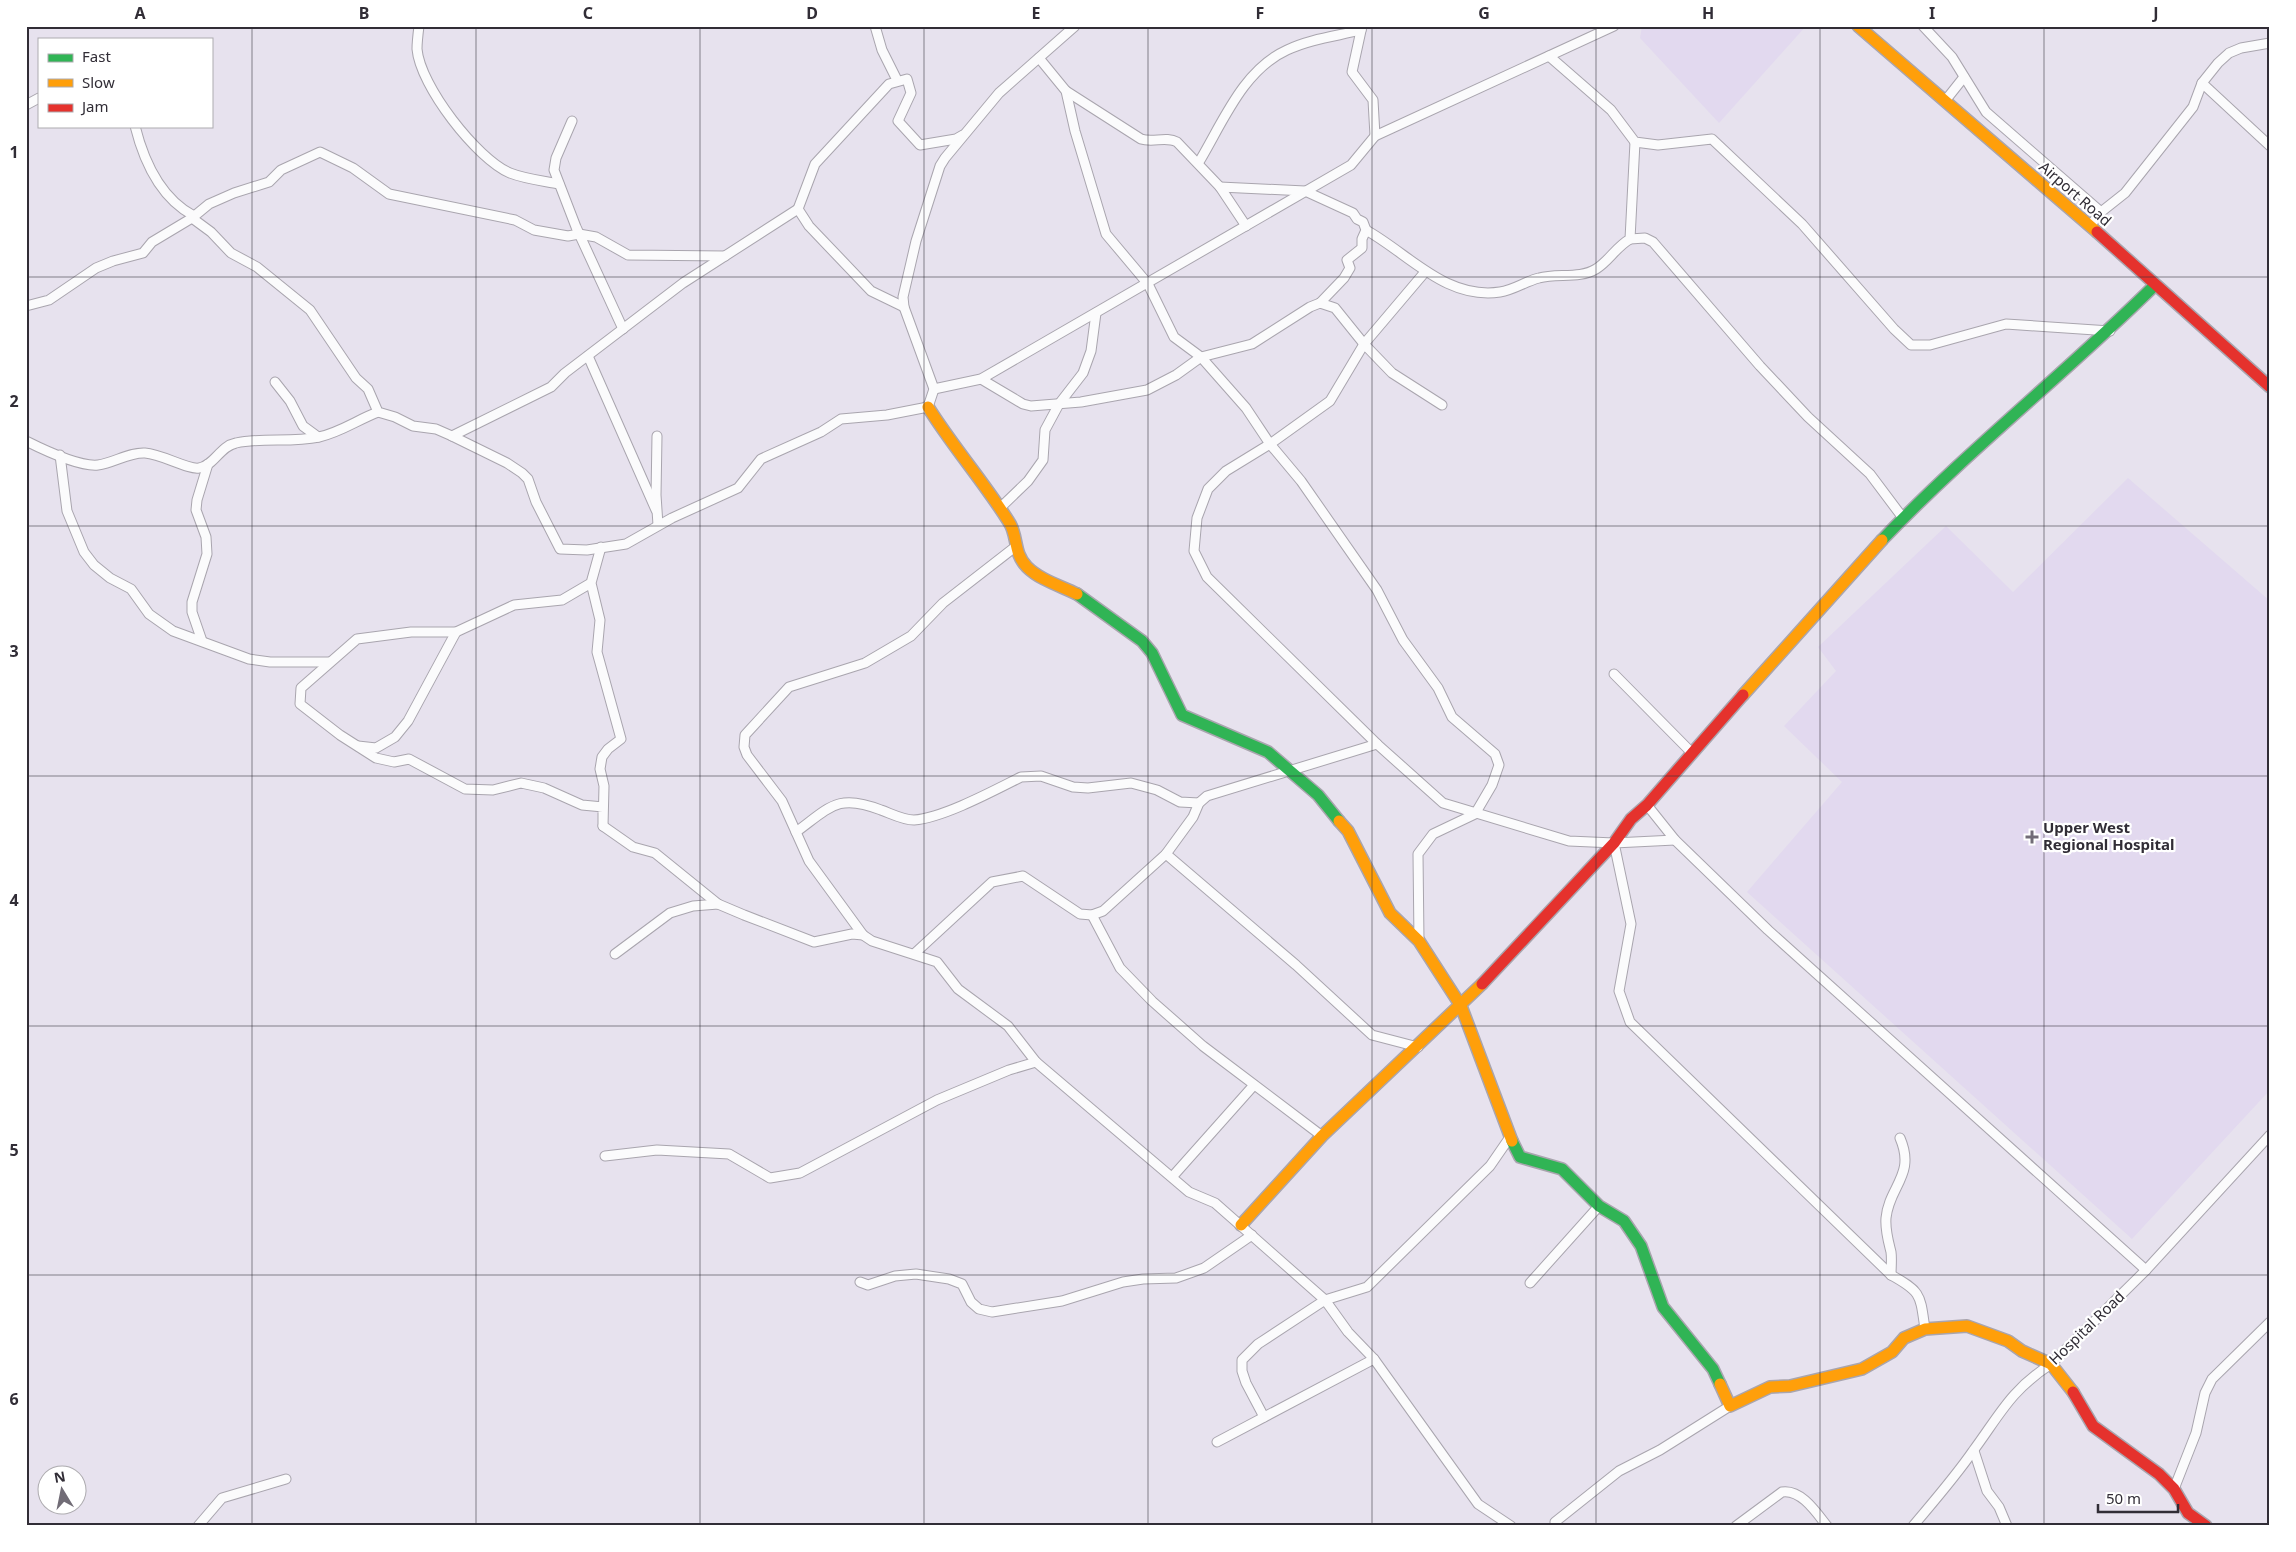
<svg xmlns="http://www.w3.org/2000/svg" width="2296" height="1552" font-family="'Noto Sans',sans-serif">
<rect width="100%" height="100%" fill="#e7e2ee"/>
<g fill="#e2d9ef">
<polygon points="1642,26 1806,26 1719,123 1640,38"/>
<polygon points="2128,478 2270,601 2270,1090 2132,1239 1747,892 1842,782 1784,726 1836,671 1818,647 1946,526 2013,592"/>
</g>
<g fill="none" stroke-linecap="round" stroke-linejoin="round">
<g stroke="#a9a5ae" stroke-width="11">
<g id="street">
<path d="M 419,26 C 418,34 417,42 417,49 C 420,86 477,159 510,173 C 525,179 544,181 559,184"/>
<polyline points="875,26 882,50 897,80"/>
<polyline points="1362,26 1352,72 1373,100 1375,136"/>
<polyline points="1923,26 1952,57 1986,112 2101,212"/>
<polyline points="1549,56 1611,110 1635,142 1658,145 1712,139 1802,224 1894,329 1911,345 1930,345 2006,324 2110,331"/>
<polyline points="1039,58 1066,91 1075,131 1106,234 1148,284 1174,337 1201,357 1246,408 1270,444 1301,481 1377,590 1403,640 1438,688 1452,717 1495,754 1499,765 1492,785 1475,814 1433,834 1418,854 1419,941"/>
<polyline points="2202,83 2270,146"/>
<path d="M 1066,91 L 1141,139 C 1153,143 1166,136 1177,142 L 1220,187 L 1246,226"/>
<polyline points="1945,101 1964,77"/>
<polyline points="26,105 39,98"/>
<polyline points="572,121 556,158 554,170 576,227 623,329"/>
<path d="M 135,126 C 144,162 160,198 194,216"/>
<path d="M 1199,162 C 1223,122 1243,70 1287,50 C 1310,39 1337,36 1361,30"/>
<polyline points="1220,187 1305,191 1353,213 1357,219 1363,222 1366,230 1362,239 1362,248 1347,260 1350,268 1344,278 1320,303"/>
<polyline points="192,218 211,232 231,253 257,267 310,310 356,378 368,389 378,412 395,417 413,426 436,429 452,436 507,463 522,473 528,479 536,502 560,549 587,550 626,544 672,518 738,488 761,459 821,432 841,419 887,415 928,407 934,389 904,307 903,297 916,241 940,166 945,158 999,93 1075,26"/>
<polyline points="2090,226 2101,212 2125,193 2193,107 2202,83 2218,63 2229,53 2241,48 2270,43"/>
<path d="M 1366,230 C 1409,254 1446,300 1500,292 C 1514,290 1526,281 1539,278 C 1557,273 1580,279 1596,269 C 1609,261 1616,247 1630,239 L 1635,142"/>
<polyline points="1630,239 1645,238 1653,242 1760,366 1808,417 1870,474 1903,518"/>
<polyline points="1425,272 1364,344 1330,401 1270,444 1226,471 1208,489 1197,518 1194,551 1207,577 1377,744 1443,803 1569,841 1614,843 1675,840"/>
<polyline points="26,306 49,300 96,268 113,261 143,253 152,242 192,218 209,204 234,193 269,182 281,170 320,152 353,168 389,194 515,220 534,230 568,236 579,234 596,237 628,255 725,256"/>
<polyline points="904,307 871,291 809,226 798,209 815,164 889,84 907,79 911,93 898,121 920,145 956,139 963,135"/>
<polyline points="588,356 656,510"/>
<polyline points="981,379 1023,404 1031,406 1081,402 1147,390 1176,375 1201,357 1252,344 1310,307 1320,303 1335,308 1364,344 1392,373 1442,405"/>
<polyline points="275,382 290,401 303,426 318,437"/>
<polyline points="934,389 981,379 1351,165 1375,136 1614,26"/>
<polyline points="452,436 551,387 565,373 683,283 798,209"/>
<polyline points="657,436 656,495 658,525"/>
<path d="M 26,441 C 44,450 79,467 98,465 C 114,463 129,452 145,453 C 162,454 188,470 199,468 C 214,466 220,446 236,443 C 263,437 291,443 319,437 C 341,432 357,420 378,412"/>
<polyline points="60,455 67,511 84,552 94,565 110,578 131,589 149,614 173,631 249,659 270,662 329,662"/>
<polyline points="1000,508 1028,481 1043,460 1045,430 1059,404 1083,373 1091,351 1096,313"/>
<polyline points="591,583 562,600 514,605 456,632 411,632 357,639 301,688 300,704 340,735 376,758 394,762 409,759 465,789 493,790 521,783 544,788 582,805 603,807 603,826 604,786 600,769 602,757 608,749 621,739 597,652 600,620 591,583 601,547"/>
<polyline points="202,641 192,612 192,602 207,554 206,537 196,510 197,500 208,464"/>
<polyline points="1614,674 1692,753"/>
<polyline points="358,746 376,748 395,737 408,721 456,632"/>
<polyline points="1647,805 1675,840 1768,930 2146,1270"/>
<polyline points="603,826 633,847 655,853 718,904 744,915 814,942 852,934 863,935 872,941 937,962 958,989 1008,1026 1036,1062 1189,1192 1215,1203 1325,1300 1348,1332 1374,1359 1478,1504 1511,1526"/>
<path d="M 796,832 C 830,807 838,793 881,810 C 892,814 903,820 914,820 C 943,818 995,790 1021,777 L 1041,776 L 1073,787 L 1088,788 L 1131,783 L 1157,790 L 1180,802 L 1199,803"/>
<path d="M 1614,843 L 1631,924 L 1619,991 L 1630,1022 L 1891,1275 C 1922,1292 1920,1295 1925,1329"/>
<polyline points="1166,854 1296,965 1372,1035 1418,1047"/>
<polyline points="1092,915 1120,968 1152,1001 1203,1046 1322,1136"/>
<polyline points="863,935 809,861 782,801 747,755 744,747 745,735 789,687 865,663 911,636 943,603 1015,547"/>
<polyline points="615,954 670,913 693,906 718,904"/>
<polyline points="914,954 992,882 1023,876 1080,914 1092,915 1103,911 1166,854 1193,817 1199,803 1207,796 1377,744"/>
<polyline points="605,1156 657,1150 729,1154 770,1178 800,1173 937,1100 1009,1070 1036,1062"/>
<polyline points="1173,1176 1254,1085"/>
<path d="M 1891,1275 C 1891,1268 1892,1259 1891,1252 C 1888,1240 1885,1230 1886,1218 C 1889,1186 1916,1175 1900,1138"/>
<polyline points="860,1282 868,1285 895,1276 916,1274 949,1279 962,1284 971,1302 979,1309 992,1312 1062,1301 1123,1282 1143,1279 1176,1278 1204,1268 1252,1235"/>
<polyline points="1530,1283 1599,1206"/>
<polyline points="1264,1417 1246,1383 1242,1371 1242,1360 1258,1344 1325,1300 1367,1287 1490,1166 1510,1137"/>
<polyline points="1217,1442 1374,1359"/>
<polyline points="1974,1451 1987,1491 1999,1507 2007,1526"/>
<polyline points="2174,1489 2196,1433 2205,1393 2212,1379 2270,1322"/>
<polyline points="198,1526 222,1498 286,1479"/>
<polyline points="1556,1526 1555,1522 1619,1471 1660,1450 1730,1406"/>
<path d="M 1736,1526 L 1782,1492 C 1801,1489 1816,1512 1827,1526"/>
<path d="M 1913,1526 C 1934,1501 1955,1477 1973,1451 C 2001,1413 2010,1391 2051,1364 L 2146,1270 L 2270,1135"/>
</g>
</g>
<g stroke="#a9a5ae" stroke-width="14">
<g id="fast">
<path d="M 1882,540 C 1968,450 2066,373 2155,285"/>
<polyline points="1077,594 1142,641 1152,653 1182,715 1268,752 1318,795 1339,821"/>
<polyline points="1512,1141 1520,1157 1562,1169 1599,1206 1624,1221 1641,1246 1663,1307 1713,1369 1720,1384"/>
</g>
</g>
<g stroke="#a9a5ae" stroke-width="14">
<g id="slow">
<polyline points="1858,26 2097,232"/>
<path d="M 928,407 C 953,447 984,482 1009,522 C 1018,535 1013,553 1027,567 C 1040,580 1061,586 1077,594"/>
<polyline points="1743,695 1882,540"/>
<polyline points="1339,821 1348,831 1390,913 1419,941 1461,1006 1512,1141"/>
<polyline points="1241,1225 1322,1136 1482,984"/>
<polyline points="1720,1384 1730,1406 1770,1387 1790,1386 1862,1369 1892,1352 1904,1338 1925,1329 1967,1326 2008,1341 2022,1351 2051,1364 2073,1392"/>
</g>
</g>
<g stroke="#a9a5ae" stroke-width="14">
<g id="jam">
<polyline points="2097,232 2270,387"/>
<polyline points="1482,984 1614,843 1631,819 1647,805 1743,695"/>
<polyline points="2073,1392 2093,1426 2159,1474 2174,1489 2188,1513 2206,1526"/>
</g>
</g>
<use href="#street" stroke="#fbfbfc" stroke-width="9"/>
<use href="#fast" stroke="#30b455" stroke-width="11"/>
<use href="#slow" stroke="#ff9f0a" stroke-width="11"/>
<use href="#jam" stroke="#e5322d" stroke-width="11"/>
</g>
<path fill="none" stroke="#312d36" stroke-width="1" stroke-opacity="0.55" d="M 252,26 L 252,1526M 476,26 L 476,1526M 700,26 L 700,1526M 924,26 L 924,1526M 1148,26 L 1148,1526M 1372,26 L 1372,1526M 1596,26 L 1596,1526M 1820,26 L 1820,1526M 2044,26 L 2044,1526M 26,277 L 2270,277M 26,526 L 2270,526M 26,776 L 2270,776M 26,1026 L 2270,1026M 26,1275 L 2270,1275"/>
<path fill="#716c76" stroke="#fff" stroke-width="2" d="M2029.5 829.5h5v5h5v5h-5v5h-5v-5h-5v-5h5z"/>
<g text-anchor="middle" stroke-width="4.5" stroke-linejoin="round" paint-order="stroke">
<g font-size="15" fill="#312d36" stroke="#fff">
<text transform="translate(2075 194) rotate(41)" y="5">Airport Road</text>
<text transform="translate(2087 1328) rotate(-44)" y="5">Hospital Road</text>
</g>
<g font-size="15" font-weight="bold" fill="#312d36" stroke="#fff" text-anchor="start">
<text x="2043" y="833">Upper West<tspan x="2043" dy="17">Regional Hospital</tspan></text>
</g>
</g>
<rect width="2296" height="1552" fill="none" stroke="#ffffff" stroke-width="55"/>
<rect x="38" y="38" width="175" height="90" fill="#ffffff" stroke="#adabaf"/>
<rect x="48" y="54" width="25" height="8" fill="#30b455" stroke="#adabaf"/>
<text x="82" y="62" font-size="15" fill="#312d36">Fast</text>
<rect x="48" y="79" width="25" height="8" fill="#ff9f0a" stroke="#adabaf"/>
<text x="82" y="88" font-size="15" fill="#312d36">Slow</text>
<rect x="48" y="104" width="25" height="8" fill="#e5322d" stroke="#adabaf"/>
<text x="82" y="112" font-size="15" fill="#312d36">Jam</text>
<g transform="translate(62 1490) rotate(350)"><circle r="24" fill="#ffffff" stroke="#adabaf"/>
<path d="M0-4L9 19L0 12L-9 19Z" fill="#716c76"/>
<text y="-8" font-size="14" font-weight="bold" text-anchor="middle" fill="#312d36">N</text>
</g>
<path d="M2098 1504v8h80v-8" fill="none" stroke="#312d36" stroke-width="2.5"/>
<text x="2106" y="1504" font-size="15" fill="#312d36" stroke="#ffffff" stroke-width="4" paint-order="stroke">50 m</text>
<rect x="28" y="28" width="2240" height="1496" fill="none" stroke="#312d36" stroke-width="2"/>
<g font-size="16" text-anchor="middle" font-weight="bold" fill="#312d36">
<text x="140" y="19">A</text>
<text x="364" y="19">B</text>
<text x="588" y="19">C</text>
<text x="812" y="19">D</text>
<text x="1036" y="19">E</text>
<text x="1260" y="19">F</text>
<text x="1484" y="19">G</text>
<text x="1708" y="19">H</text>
<text x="1932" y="19">I</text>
<text x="2156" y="19">J</text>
<text x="14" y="158">1</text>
<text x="14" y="407">2</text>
<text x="14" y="657">3</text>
<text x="14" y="906">4</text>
<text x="14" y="1156">5</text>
<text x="14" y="1405">6</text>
</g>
</svg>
